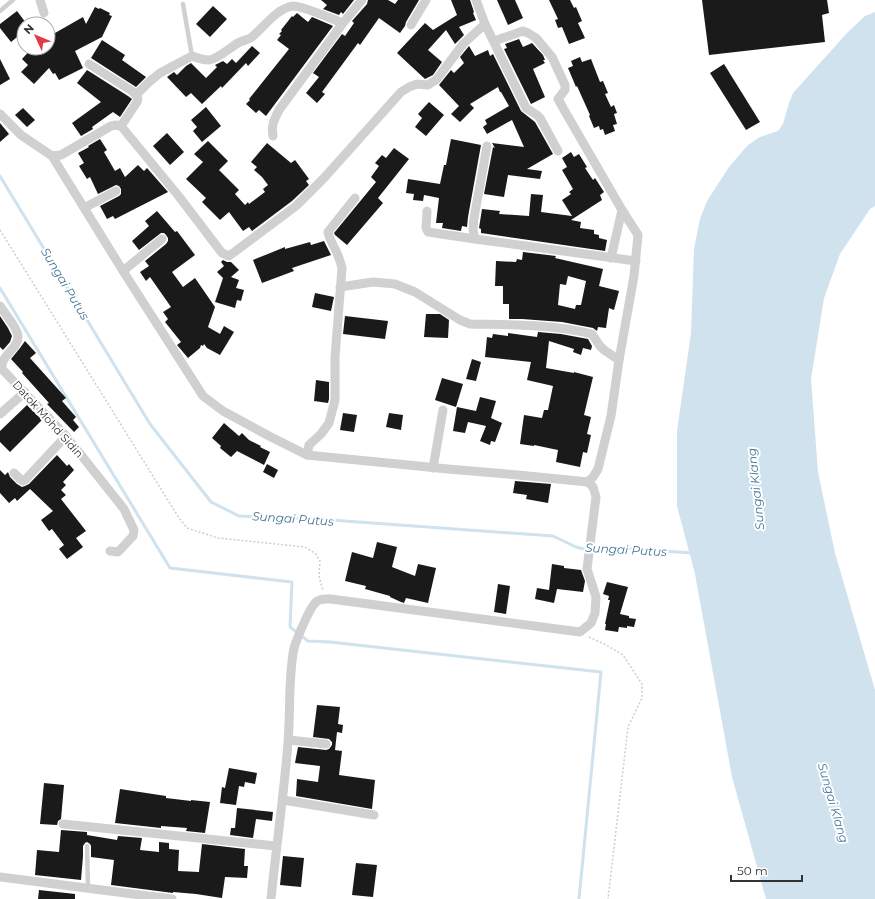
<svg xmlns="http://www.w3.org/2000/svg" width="875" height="899" font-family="Montserrat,sans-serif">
<rect width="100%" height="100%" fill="#fff"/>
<polygon fill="#cfe2ee" points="875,12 875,206 870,209 840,254 824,298 811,379 818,472 835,553 875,690 875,899 766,899 732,777 695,574 677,506 677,431 691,333 694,249 700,219 707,201 729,167 741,153 748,145 760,137 778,131 783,124 789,103 793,93 847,33 865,16"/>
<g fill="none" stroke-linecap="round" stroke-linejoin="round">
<g stroke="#cfe2ee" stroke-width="3">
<polyline points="0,176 150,424 211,502 239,516 317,519 553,536 576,547 587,550 621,548 692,553"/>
<polyline points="0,288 170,568 292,582 290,627 308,641 330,642 601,672 579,899"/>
</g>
</g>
<g fill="#1a1a1a" fill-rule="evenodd">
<polygon points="321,0 354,0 343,14 341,12 339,15 323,9 327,5"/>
<polygon points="368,0 388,0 395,4 398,0 419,0 406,22 405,26 400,33 379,18 360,45 358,43 322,92 325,94 317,103 306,93 319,77 313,73 342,34 345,36 354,23 352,21 367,4"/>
<polygon points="451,0 470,0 474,12 473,13 476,20 459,27 464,35 455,44 446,30 428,50 442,62 433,75 425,79 397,53 425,23 433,30 457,15"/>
<polygon points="497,0 515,0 523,18 508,25"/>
<polygon points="549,0 570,0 574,8 576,7 582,21 578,23 585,38 569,44 562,27 558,28 555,20 558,19"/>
<polygon points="702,0 827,0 829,13 822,15 825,42 709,55"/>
<polygon points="213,6 227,19 210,37 196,24"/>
<polygon points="95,7 99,9 100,8 110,13 109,15 112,16 102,37 75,51 83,68 59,80 55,73 53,74 49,68 34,84 21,72 28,65 22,59 32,48 48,48 48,37 83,17 86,24"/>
<polygon points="17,11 26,23 24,24 19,29 22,33 11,42 0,28 0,24"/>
<polygon points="297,13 308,22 312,17 331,25 333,26 266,116 259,110 256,113 246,104 250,100 249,99 289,49 277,40 281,35 279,34 282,31 281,30 292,16 293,17"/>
<polygon points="519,39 523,47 532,43 543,55 545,60 543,60 545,63 533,69 545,97 531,104 504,49 507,48 505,44"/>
<polygon points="102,40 125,55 122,60 146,77 136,87 91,58"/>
<polygon points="252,46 260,53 248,66 246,63 222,88 221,86 202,104 191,93 186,97 167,77 174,72 177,75 186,66 191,63 206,78 217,67 215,65 223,61 227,64 232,59 236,63"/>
<polygon points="469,46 475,56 488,50 490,56 493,54 521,111 535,122 553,154 527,169 542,171 540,179 508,175 504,197 484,194 493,147 495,148 492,143 524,147 512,120 487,134 483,127 487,124 485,120 509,106 501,92 500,92 498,87 470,104 474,108 460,122 451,114 459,106 439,85 451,70 454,73 464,63 460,57"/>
<polygon points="580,57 582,62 591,59 600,82 603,81 608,93 605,94 611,107 614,105 617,113 614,114 617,124 613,125 615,131 605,135 603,129 600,130 599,126 594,128 589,116 590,115 577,86 576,87 568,68 573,66 571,61"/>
<polygon points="0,59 10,79 0,85"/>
<polygon points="724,64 760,122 746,130 710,73"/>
<polygon points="87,70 128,96 132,99 120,117 113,112 92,127 93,129 81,136 72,123 101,102 77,83"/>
<polygon points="429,102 444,115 426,136 415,127 422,118 418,114"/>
<polygon points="206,107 221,126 202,142 193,131 197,127 191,120"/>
<polygon points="23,108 35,120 27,127 15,115"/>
<polygon points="0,123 9,134 0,142"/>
<polygon points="167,133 184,152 170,165 153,146"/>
<polygon points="100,139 107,150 104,152 115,171 120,168 125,177 138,165 144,171 147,168 168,192 115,219 113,216 107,219 100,206 119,196 121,194 121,189 119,186 116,185 98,194 90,177 87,179 79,166 84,163 78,153 89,147 88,146"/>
<polygon points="451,139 481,145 468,217 467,227 462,226 461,231 442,228 443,223 436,223 439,198 424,195 423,201 413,200 414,194 406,193 408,179 440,184 444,165 446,165"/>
<polygon points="208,141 228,161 219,170 239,190 235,194 245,205 248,202 249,204 265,192 263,189 268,185 262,177 254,170 257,167 251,162 267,143 291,163 295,160 309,179 306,181 309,185 292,201 252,231 249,227 243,231 229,212 220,220 202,202 206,198 186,179 203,162 194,154"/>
<polygon points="394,148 409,159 378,198 383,203 347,245 335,235 334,233 376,182 371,177 379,166 375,163 382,155 386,158"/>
<polygon points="571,152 574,157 579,154 587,167 585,168 593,180 595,178 604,192 600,195 602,200 571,220 581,222 580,228 594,230 594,234 599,235 599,238 607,240 605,251 481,233 481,229 479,228 482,209 500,211 499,214 529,216 531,194 543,195 541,212 572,216 562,200 571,194 569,192 573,189 562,170 567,167 562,158"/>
<polygon points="157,211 175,232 177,231 195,255 172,272 183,287 195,278 215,307 208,327 220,334 224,326 234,332 220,355 207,348 204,344 203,346 201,345 200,348 188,358 177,345 181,342 165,322 168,319 163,312 171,307 150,277 146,281 140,272 149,266 145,261 166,244 168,241 168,238 166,235 164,233 161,233 139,250 132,241 149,226 145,221"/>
<polygon points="324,241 331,255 292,268 294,271 262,283 253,260 285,247 285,249 310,242 311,245"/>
<path d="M 523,252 L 556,256 L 555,258 L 603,269 L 599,286 L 619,291 L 614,310 L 609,308 L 606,328 L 598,327 L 597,331 L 593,328 L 562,322 L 522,319 L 509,319 L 509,304 L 503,304 L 503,286 L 495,286 L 496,261 L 516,262 L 517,259 L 522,260 ZM 568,276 L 586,281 L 581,305 L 576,305 L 575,309 L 558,305 L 560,284 L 566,285 Z"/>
<polygon points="223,260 227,262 231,262 239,270 231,277 239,280 236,288 244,290 241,301 237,300 235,308 215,302 223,278 217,272 224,266 221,262"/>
<polygon points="315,293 334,297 331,311 312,307"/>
<polygon points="426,314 440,314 449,320 448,338 424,337"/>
<polygon points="0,316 8,328 12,336 10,342 3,350 0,347"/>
<polygon points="345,316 388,321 385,339 343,334"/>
<polygon points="538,332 561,334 588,339 592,346 591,350 583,348 581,355 573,352 574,349 549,341 546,368 574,373 574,372 593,377 584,415 591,417 587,434 591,435 587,453 583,452 580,467 556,462 558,450 534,445 534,446 520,444 524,415 542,418 544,410 548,410 553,386 527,380 531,362 485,357 487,337 492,338 493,334 508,336 508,333 537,337"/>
<polygon points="25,341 36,353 30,358 66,398 62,401 76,417 73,420 79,427 74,432 47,404 49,403 22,373 23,372 11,359 20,348"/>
<polygon points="472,359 481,362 476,381 466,379"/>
<polygon points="442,378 463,384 456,407 435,400"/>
<polygon points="316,380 329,382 329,399 328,403 314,401"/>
<polygon points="480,397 496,401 491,418 502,423 495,442 491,441 490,445 480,441 486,426 468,422 465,433 453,431 457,407 476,411"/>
<polygon points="27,405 42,420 10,452 0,442 0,431"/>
<polygon points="343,413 357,415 354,432 340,430"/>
<polygon points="389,413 403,415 401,430 386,427"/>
<polygon points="224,423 239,436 242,433 249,440 261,446 260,447 270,452 264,465 237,451 231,457 220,448 221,446 212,438"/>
<polygon points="57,455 67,466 69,464 74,470 63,482 66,485 61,490 66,495 61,499 86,531 76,538 83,547 67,559 59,549 64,545 52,529 49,531 41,520 53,511 30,489 17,501 15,498 9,503 0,493 0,470 5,475 8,472 10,477 17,484 22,487 25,486 29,484"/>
<polygon points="267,464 278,470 274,478 263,472"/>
<polygon points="515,481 551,484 548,503 526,499 527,495 513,493"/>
<polygon points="377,542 397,547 392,567 415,576 418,564 436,568 428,603 406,598 404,603 401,602 390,597 390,596 365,589 366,586 345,581 352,552 373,558"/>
<polygon points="552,564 564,566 564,568 581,570 585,581 583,592 557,589 554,603 535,599 537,588 549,590"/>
<polygon points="607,582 628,587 620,614 629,616 629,618 636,619 634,627 627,626 627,628 619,627 618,632 605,630 606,624 605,624 610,600 608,600 609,596 603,594"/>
<polygon points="498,584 510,586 506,614 494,612"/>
<polygon points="317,705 340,707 338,724 343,725 342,733 337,732 335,750 342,751 339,775 375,780 372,809 296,796 297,779 318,782 320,766 295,763 298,747 326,750 329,749 332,745 332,742 329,739 313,737"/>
<polygon points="229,768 257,773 255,784 245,782 244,787 239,786 236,805 220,803 222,787 225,788"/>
<polygon points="44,783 64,785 61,819 58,821 57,825 40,824"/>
<polygon points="120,789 166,796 166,798 191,801 191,800 210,802 205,833 186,831 187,828 161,826 161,828 115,823"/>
<polygon points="237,808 273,812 272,821 256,819 253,838 230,835 231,828 235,828"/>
<polygon points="61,830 87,832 87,835 117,840 118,836 142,838 140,850 159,852 159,842 169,843 169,849 179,850 178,871 199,872 199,871 202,844 245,849 244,866 248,866 247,878 225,877 222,898 196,894 173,892 173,893 111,885 114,860 91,857 91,846 90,844 87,842 85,843 83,846 83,856 81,880 35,875 37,850 59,852"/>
<polygon points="283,856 304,858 301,887 280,885"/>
<polygon points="356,863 377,865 373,897 352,895"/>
<polygon points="39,890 75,894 75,899 38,899"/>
</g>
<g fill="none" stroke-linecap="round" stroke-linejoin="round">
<g stroke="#cdcdcd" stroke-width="1.5" stroke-dasharray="2 2" stroke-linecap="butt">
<polyline points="0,230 179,518 187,528 218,538 305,547 316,554 320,561 319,576 323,591"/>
<polyline points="589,637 606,645 623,655 642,684 642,698 628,727 608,899"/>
</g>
<g stroke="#d0d0d0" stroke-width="4.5">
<polyline points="183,4 192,56"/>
<polyline points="0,11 13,0"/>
<polyline points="87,846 88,889"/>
</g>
<g stroke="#d0d0d0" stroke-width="9">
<polyline points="40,0 44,13"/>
<polyline points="476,0 485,24 526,108 537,115 540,118 558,151"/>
<polyline points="411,25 426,0"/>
<polyline points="89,64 132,91 136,95 138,99 137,102 121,126"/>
<path d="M 136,95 L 149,82 L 160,73 L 192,56 C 197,58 203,60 209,60 C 218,59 231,47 238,43 C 243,40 248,40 252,37 C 264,27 277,8 293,6 C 303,6 332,19 343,23"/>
<polyline points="0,114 21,135 52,156 123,271 203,396 223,411 269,436 307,455 448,469 518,475 588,482 593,477 598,469 611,416 619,360 634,276 638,235 622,210 563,108 558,99 565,90 565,85 552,57 536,38 528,33 523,31 494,41"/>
<path d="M 273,136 C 271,125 274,120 279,110 L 343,23 L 362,0"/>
<polyline points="487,146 474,218 473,230 475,239 636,261"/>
<polyline points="52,156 61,155 111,126 116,125 121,126 177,194 222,253 229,256 296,206 324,178 401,92 409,87 417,84 428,85 437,79 463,44 485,24"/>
<polyline points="84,208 116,191"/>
<polyline points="427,211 426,228 428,232 475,239"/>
<polyline points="611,258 622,210"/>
<polyline points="123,271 162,239"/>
<path d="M 340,287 L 373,282 L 395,284 L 415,292 L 460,320 L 470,324 C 511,325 552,324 592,334 L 600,346 L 604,350 L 619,360"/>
<path d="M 0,306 C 5,314 17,327 18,336 C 19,349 0,355 2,369 L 66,436 L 124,509 L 134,530 L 133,536 L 118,552 L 110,551"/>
<polyline points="0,414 25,392"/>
<path d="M 307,455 L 309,445 L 321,434 L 329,423 L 335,400 L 335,357 L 342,268 C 340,260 337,252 333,245 C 331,240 329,238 328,232 L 355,198"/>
<polyline points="433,468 443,410"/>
<polyline points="14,473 20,479 23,481 25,480 66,436"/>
<polyline points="289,740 326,744"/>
<polyline points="283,800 374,815"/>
<polyline points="63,824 276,846"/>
<polyline points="0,877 172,899"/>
<path d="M 271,899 C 276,847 284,795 288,742 C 290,719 289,695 291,672 C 292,663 292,654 295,645 C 298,636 310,607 316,602 C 320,598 326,599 331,599 L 580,632 L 591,623 L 595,613 L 596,597 L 587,569 L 596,497 L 593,487 L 588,482"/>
</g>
</g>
<g text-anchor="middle" stroke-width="4" stroke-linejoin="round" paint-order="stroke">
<g font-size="11" fill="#333" stroke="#fff">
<text transform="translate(48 419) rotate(48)" y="4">Datok Mohd Sidin</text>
</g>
<g font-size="12" font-style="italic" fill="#3f7597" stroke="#fff">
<text transform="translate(65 284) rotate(59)" y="4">Sungai Putus</text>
<text transform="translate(756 489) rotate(-96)" y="4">Sungai Klang</text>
<text transform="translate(293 519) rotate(4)" y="4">Sungai Putus</text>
<text transform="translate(626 550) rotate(3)" y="4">Sungai Putus</text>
<text transform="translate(833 803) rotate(74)" y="4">Sungai Klang</text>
</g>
</g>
<g transform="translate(36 36) rotate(314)"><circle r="19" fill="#ffffff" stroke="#adadad"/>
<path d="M0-3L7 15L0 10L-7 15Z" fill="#e63946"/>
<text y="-6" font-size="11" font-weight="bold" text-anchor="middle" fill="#333333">N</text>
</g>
<path d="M731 875v6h71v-6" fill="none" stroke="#333333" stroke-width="2"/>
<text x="737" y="875" font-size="12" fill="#333333" stroke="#ffffff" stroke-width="3" paint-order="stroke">50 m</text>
</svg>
